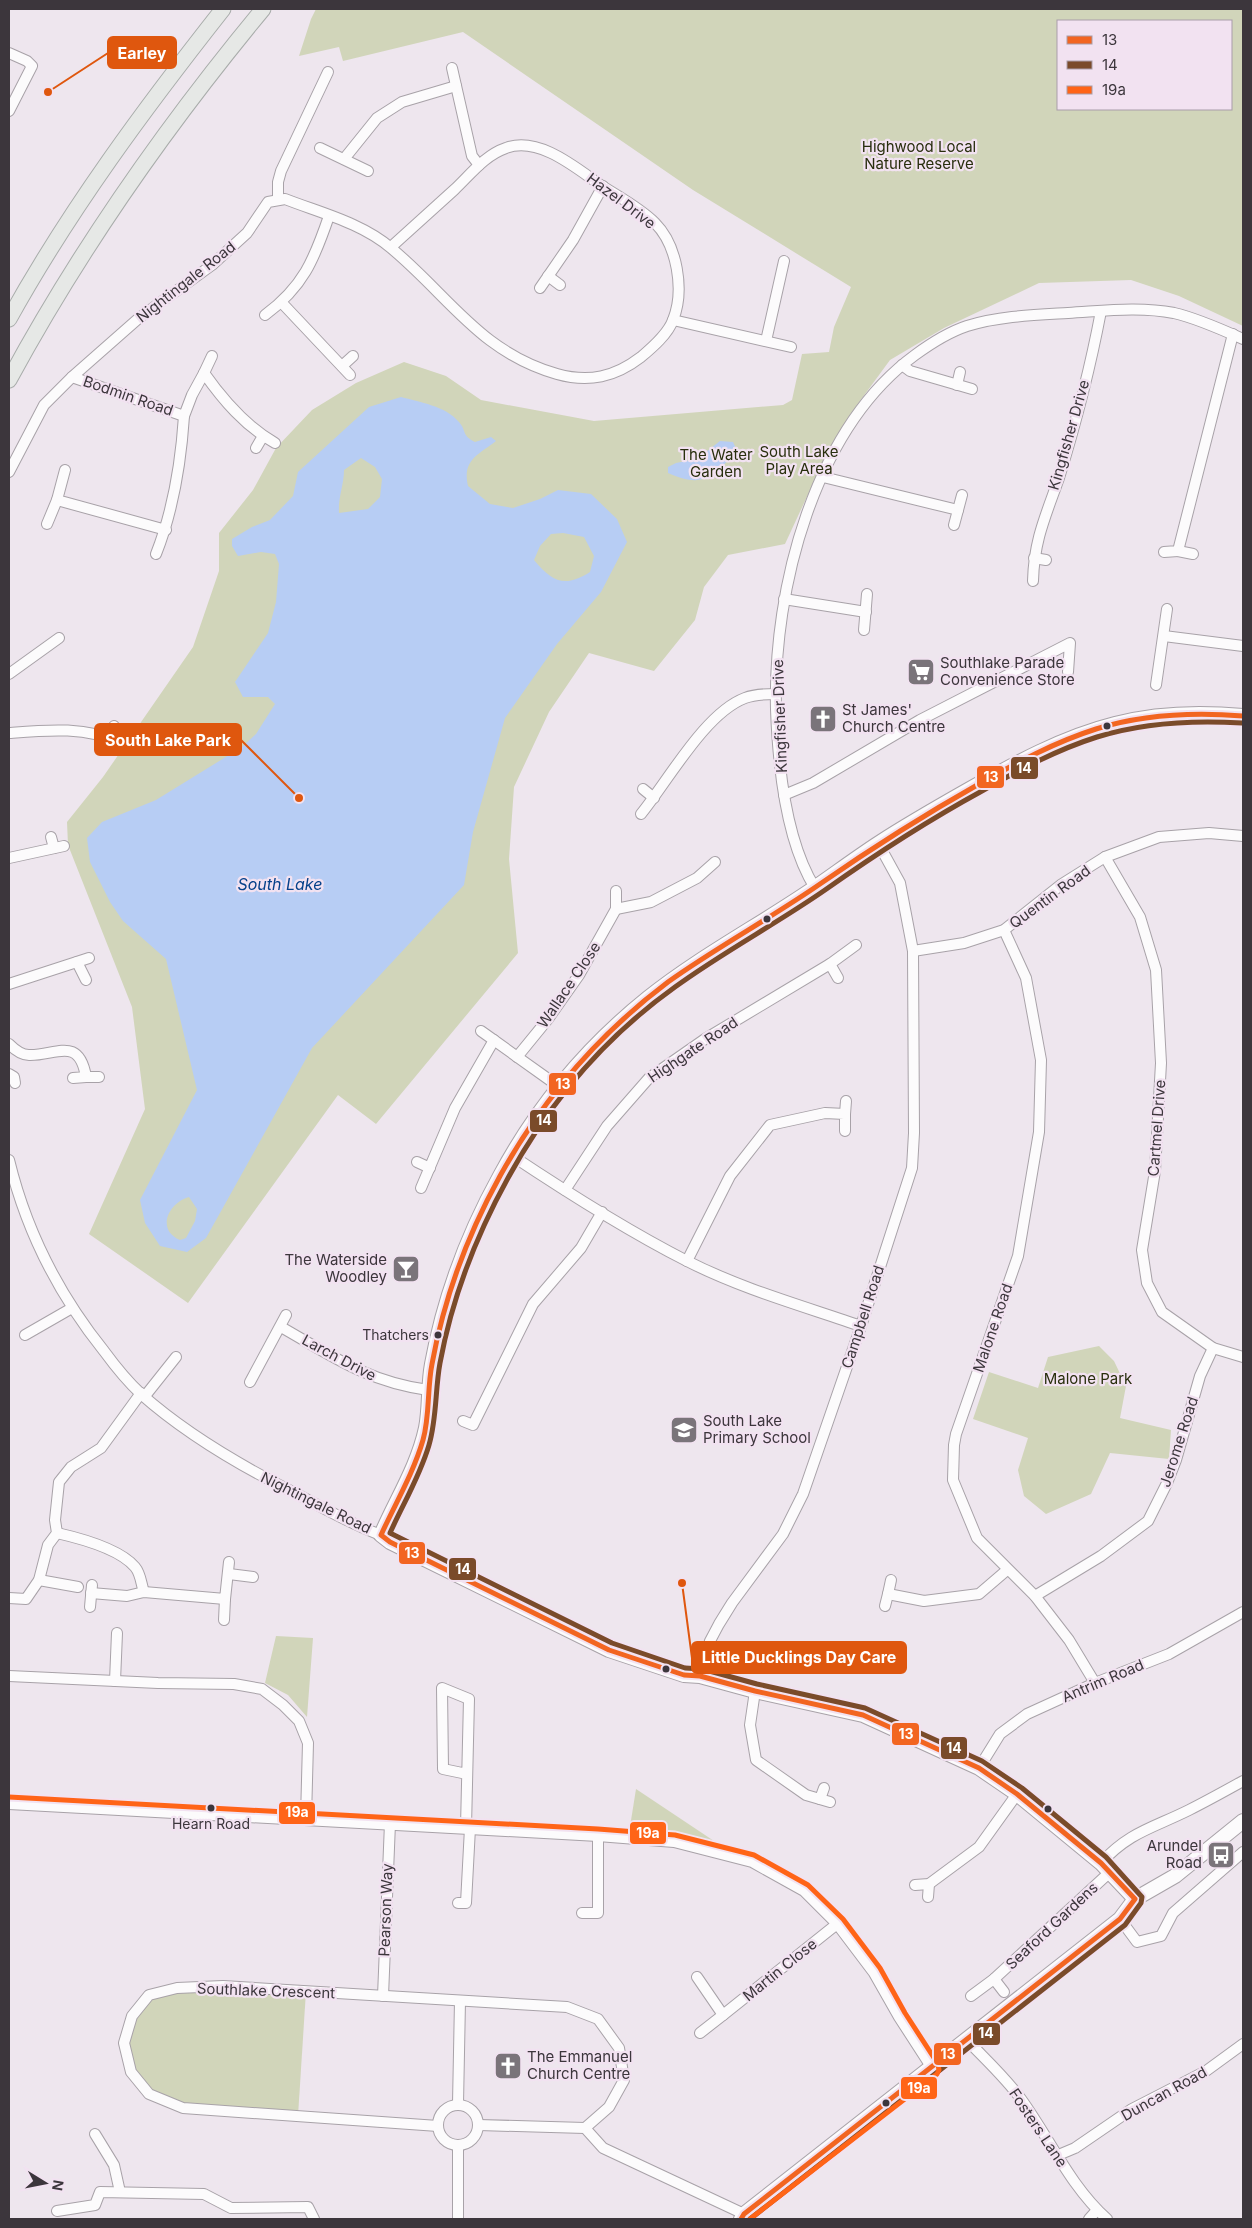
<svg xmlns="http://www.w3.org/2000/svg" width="1252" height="2228" font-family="Inter,sans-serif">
<rect width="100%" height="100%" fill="#eee6ee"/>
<g fill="#d1d5ba" fill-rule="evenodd">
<path d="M 316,9 L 1243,9 L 1243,326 L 1179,296 L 1131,280 L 1039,283 L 944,328 L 890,360 L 849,416 L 811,488 L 785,544 L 728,555 L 704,587 L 695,620 L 654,671 L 589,653 L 549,712 L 514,787 L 509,859 L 518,953 L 376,1124 L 338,1095 L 188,1303 L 89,1234 L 145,1109 L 132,1007 L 68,845 L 67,822 L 103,777 L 193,647 L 219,571 L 219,533 L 253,490 L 276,448 L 312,410 L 356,383 L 404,362 L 446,376 L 481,400 L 594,421 L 783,405 L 792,400 L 802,354 L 829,352 L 834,327 L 851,287 L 693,190 L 463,32 L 343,61 L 339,47 L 299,56 L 311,19 ZM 1058,21 L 1231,21 L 1231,109 L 1058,109 Z"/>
<polygon points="1099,1346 1114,1361 1126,1386 1120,1418 1171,1430 1169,1459 1110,1453 1091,1494 1046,1514 1024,1496 1018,1470 1028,1438 973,1419 989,1372 1038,1388 1048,1357"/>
<polygon points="276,1636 313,1638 307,1717 288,1695 265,1683"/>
<polygon points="636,1789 726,1849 673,1835 629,1833"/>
<polygon points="177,1988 306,1991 298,2116 182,2108 149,2094 131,2072 124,2043 132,2016 149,1995"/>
</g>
<g fill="#b7cdf4" fill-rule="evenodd">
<path d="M 401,397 C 419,402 446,406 459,422 C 467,431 461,435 475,442 L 491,437 L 496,441 C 478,455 462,460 468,486 L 490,504 L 513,508 L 540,499 L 558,490 L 591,494 L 617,519 L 627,542 L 601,592 L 557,644 L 505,718 L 473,832 L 464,885 L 312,1048 L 206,1238 L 187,1252 L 160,1246 L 145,1223 L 140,1200 L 197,1090 L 166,959 L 123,921 L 110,902 L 90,862 L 87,838 L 102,822 L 156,800 L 242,747 L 256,734 L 275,704 L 268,697 L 243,697 L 235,682 L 268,633 L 276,602 L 279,564 L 275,554 L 261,552 L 238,556 L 232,546 L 232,539 L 252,527 L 270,520 L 293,496 L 298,472 L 369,407 ZM 361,458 L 375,467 L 382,479 L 380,497 L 368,509 L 339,513 C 338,497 344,485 344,470 ZM 563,533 L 584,537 L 594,556 L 590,572 C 565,588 552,582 534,560 L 540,546 L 551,534 ZM 189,1197 L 197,1209 L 195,1221 L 186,1238 L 180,1240 C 156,1230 168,1203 189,1197 Z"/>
<path d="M 720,441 L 733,442 L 738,453 C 709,474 707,490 668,473 L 668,467 L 676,463 L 697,459 Z"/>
</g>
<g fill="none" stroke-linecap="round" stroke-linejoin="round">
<g stroke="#a8a2a8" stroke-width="12">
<g id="street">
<polyline points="9,53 27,61 32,66 9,111"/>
<polyline points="452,68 472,156 479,165"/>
<polyline points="320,148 368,171"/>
<polyline points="344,159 377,118 402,102 456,86"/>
<polyline points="278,199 278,182 281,171 328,72"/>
<polyline points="548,276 560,285"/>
<polyline points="540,288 573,240 603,186"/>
<polyline points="282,303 350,375"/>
<path d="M 265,315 C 303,287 314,260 329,216"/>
<polyline points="673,320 791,347"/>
<polyline points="766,341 784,261"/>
<polyline points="902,365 910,371 972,389"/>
<polyline points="342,366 353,356"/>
<polyline points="204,373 212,356"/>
<path d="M 72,377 L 184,416 C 181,462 173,511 156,554"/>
<polyline points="957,385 960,372"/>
<path d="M 184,416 L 192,395 L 204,373 C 223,400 245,426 275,443"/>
<polyline points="256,448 263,436"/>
<polyline points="65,470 57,500 166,530"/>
<path d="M 9,472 L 44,405 L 72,377 L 139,318 L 212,265 L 247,233 L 268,202 L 285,199 C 321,213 362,223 391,248 C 449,296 480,352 557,374 C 589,383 615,377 641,357 C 653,347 668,334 673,320 C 685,290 677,245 655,223 C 639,207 617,196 599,184 C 575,167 538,136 506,148 C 485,155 470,175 454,190 C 433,209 412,228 391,247"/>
<polyline points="823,477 958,510"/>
<polyline points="47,524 57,500"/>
<polyline points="954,525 962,495"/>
<polyline points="1178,551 1193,554"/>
<polyline points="1164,552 1178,551 1233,334"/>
<polyline points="1034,558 1046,560"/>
<path d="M 1033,581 C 1034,540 1046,515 1059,478 C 1075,426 1091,364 1101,311"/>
<polyline points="784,599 866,612"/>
<polyline points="864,630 867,594"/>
<polyline points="1164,636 1243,646"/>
<polyline points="9,674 59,638"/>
<polyline points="1156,685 1167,609"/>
<path d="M 9,733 C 46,730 86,726 121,743"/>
<polyline points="110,738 114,726"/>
<polyline points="643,789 654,798"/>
<polyline points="784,795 813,783 920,720 1070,643 1068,672"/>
<path d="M 641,814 C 668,781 705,713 745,698 C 755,694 766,694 776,694"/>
<polyline points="51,837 54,848"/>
<polyline points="1105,857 1140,917 1156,970 1161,1063 1155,1171 1142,1250 1147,1283 1162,1312 1213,1348 1243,1357"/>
<polyline points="9,858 64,846"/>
<path d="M 815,888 C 785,840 778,764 776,709 C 773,589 814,429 915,355 C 930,344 949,332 967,326 C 1000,316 1034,315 1068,313 C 1103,311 1139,306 1174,313 C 1196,318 1223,330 1243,339"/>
<polyline points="616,909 651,902 697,878 715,862"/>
<polyline points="1004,930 1026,978 1041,1060 1039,1132 1018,1256 956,1434 954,1445 953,1480 977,1538 1035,1596 1069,1640 1095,1683"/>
<polyline points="913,951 964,943 1004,930 1062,884 1105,857 1159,837 1209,833 1243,836"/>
<polyline points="77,962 86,980"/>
<polyline points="830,964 838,978"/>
<polyline points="9,984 89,958"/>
<polyline points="481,1031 558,1086"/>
<path d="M 9,1044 C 14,1049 21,1055 29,1055 C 55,1056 79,1035 86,1077 L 73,1078"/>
<polyline points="517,1057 548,1019 579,975 616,909 616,891"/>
<polyline points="9,1074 14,1077 15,1083"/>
<polyline points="86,1077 99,1077"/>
<polyline points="845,1114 846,1101"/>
<path d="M 511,1155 C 568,1193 626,1230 687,1261 C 742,1289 803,1306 861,1326"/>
<path d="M 9,1160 C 26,1230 59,1295 104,1351 C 115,1366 127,1381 141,1394 C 186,1434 239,1465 293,1492 C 322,1507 350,1524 381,1535"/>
<polyline points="417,1162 430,1168"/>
<polyline points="421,1188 455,1108 494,1040"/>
<polyline points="565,1190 607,1126 649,1078 705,1039 830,964 856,945"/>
<polyline points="687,1261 730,1176 770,1125 825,1113 845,1114 845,1131"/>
<path d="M 281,1327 C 332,1356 368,1382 428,1390"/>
<polyline points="25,1335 72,1308"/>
<polyline points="250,1382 286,1315"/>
<polyline points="145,1396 176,1357"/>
<polyline points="463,1421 473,1425 533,1304 581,1248 602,1212"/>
<path d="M 57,1533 C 79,1538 119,1548 135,1567 C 141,1574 141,1584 144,1592"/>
<polyline points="229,1574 253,1577"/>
<polyline points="39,1580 78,1587"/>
<polyline points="891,1580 888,1594 924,1601 979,1594 1007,1570"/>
<polyline points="91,1593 127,1596 144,1592 225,1599 229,1562"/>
<polyline points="1035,1596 1101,1556 1148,1521 1167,1483 1176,1460 1200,1376 1213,1348"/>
<polyline points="9,1598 26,1599 39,1580 48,1545 57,1533 55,1520 59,1482 71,1467 101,1448 141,1393"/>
<polyline points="885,1606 888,1594"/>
<polyline points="90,1607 92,1585"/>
<polyline points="224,1620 225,1599"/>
<polyline points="9,1676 158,1683 234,1684 262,1689 283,1705 299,1721 308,1743 306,1818"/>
<polyline points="700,1676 710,1641 719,1624 732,1603 783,1534 803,1494 861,1326 912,1168 914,1133 913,951 900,883 878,843"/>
<polyline points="115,1681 117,1633"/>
<polyline points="755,1691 750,1725 756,1760 806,1795 830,1802"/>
<polyline points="979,1768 1000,1734 1027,1714 1095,1683 1169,1654 1243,1612"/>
<polyline points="820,1799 824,1788"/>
<polyline points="9,1804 598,1836 674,1842 752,1862 804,1891 837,1924 874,1973 899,2017 932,2068"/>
<polyline points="466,1827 469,1699 442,1688 443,1769 467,1774"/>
<path d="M 1101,1863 C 1129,1832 1153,1828 1189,1810 C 1207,1801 1225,1791 1243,1781"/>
<polyline points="915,1885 929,1884 979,1847 1017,1794"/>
<polyline points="928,1897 929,1884"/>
<polyline points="458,1903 466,1903 470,1828"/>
<polyline points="582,1913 598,1913 598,1836"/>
<polyline points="1120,1919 1137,1942 1161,1936 1173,1913 1243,1852"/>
<polyline points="697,1977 723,2015 837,1924"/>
<polyline points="994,1979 1004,1992"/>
<polyline points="383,1996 390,1823"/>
<polyline points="971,1996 994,1979 1110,1872"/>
<polyline points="700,2033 723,2015"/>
<path d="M 967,2040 C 985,2059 1005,2077 1021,2099 C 1050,2139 1070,2186 1107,2219"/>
<polyline points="458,2104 460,2001"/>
<circle cx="458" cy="2125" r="20"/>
<polyline points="479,2125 585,2128 603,2148 744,2214"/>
<polyline points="438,2126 183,2108 149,2094 131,2072 124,2043 132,2016 149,1995 177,1988 223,1986 567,2007 598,2019 619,2048 624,2080 609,2107 585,2128"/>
<polyline points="95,2134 114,2165 120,2192"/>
<polyline points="458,2145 458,2219"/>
<polyline points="1056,2156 1075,2148 1132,2109 1206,2071 1243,2044"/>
<polyline points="57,2211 95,2205 100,2192 204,2194 231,2208 308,2207 314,2219"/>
<polyline points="1089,2219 1097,2210"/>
</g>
</g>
<g stroke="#a8a2a8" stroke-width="16">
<g id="secondary">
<path d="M 1135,1899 L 1101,1863 L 1017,1794 L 979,1768 L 863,1715 L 755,1691 L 700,1676 L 684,1675 L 609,1650 L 390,1542 L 381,1535 C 396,1500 418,1466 426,1428 C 430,1407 428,1385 432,1364 C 444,1298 468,1234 500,1176 C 537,1107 587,1047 648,998 C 702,955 764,923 820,884 C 840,870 859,856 879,843 C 908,824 938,807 968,790 C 1014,764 1063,737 1115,724 C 1157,713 1200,712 1243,716"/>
<polyline points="741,2219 744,2214 1120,1919 1135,1899 1175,1876 1243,1821"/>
</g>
</g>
<g stroke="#a8acaa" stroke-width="17">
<g id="primary">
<path d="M 9,319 C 70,209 145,108 223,9"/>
<path d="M 9,380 C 81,247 167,125 263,9"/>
</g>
</g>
<use href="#street" stroke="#fcfbfc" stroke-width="10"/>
<use href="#secondary" stroke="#fcfbfc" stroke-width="14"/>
<use href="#primary" stroke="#e6e8e6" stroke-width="15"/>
<g stroke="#f2e2f1" stroke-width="9">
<path id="bus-1" d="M 741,2219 L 744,2214 L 1120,1919 L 1135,1899 L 1101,1863 L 1017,1794 L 979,1768 L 863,1715 L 755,1691 L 700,1676 L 684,1675 L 609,1650 L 390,1542 L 381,1535 C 395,1504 413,1474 423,1440 C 430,1415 427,1389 432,1364 C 444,1298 468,1234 500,1176 C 542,1100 599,1034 668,982 C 717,947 771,918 820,884 C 872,848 924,815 979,784 C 1016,763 1055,742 1096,729 C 1144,714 1193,712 1243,716"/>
</g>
<g stroke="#f2e2f1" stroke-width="9">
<path id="bus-2" d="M 750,2219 L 1125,1925 L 1141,1903 L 1142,1897 L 1106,1857 L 1022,1788 L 982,1761 L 865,1708 L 757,1684 L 702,1669 L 685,1668 L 612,1643 L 390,1533 C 403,1504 420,1476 429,1445 C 437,1418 435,1390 440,1363 C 452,1298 476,1236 508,1178 C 549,1103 605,1037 675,987 C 723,952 776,924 825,890 C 876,854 927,821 982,791 C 1019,770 1056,750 1097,737 C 1145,722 1193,720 1242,723"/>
</g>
<g stroke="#f2e2f1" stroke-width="9">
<polyline id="bus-3" points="9,1797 598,1829 675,1835 754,1855 808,1885 843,1919 880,1968 905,2013 938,2064 939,2070 937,2074 750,2219"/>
</g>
<use href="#bus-1" stroke="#f26521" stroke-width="5"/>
<use href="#bus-2" stroke="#7a4b2a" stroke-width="5"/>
<use href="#bus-3" stroke="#ff6417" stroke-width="5"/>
</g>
<defs>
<g id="supermarket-square" transform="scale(1.4375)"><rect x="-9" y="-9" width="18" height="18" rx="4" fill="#7a747a" stroke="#f2e2f1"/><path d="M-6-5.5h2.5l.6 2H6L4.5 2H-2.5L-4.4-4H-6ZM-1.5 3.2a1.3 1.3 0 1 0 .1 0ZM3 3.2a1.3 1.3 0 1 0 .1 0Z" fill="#fff"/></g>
<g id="church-square" transform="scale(1.4375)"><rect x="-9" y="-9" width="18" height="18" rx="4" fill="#7a747a" stroke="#f2e2f1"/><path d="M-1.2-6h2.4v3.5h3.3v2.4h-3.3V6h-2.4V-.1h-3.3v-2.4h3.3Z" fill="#fff"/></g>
<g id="bar-square" transform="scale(1.4375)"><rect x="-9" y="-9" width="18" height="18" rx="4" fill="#7a747a" stroke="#f2e2f1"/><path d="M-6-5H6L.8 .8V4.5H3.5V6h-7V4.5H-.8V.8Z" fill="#fff"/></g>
<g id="school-square" transform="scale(1.4375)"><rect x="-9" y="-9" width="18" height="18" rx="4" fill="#7a747a" stroke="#f2e2f1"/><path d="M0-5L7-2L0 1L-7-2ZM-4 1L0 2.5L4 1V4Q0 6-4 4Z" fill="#fff"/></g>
<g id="bus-square" transform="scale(1.4375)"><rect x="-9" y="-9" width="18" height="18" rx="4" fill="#7a747a" stroke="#f2e2f1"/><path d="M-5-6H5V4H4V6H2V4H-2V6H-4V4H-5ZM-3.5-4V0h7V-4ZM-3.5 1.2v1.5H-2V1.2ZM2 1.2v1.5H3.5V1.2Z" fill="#fff"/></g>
</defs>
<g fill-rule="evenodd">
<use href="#supermarket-square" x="921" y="672"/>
<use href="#church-square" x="823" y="719"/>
<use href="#bar-square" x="406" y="1269"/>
<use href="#school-square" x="684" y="1430"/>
<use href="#bus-square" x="1221" y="1855"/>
<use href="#church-square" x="508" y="2066"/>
</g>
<g fill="#3c363c" stroke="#f2e2f1" stroke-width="2">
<circle cx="1107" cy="726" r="4.5"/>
<circle cx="767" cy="919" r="4.5"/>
<circle cx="438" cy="1335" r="4.5"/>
<circle cx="666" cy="1669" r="4.5"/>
<circle cx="211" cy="1808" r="4.5"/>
<circle cx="1048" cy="1809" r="4.5"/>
<circle cx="886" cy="2103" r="4.5"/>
</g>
<g text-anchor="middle" stroke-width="4.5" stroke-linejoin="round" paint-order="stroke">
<g font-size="14" fill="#3c363c" stroke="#f2e2f1" text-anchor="end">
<text x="429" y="1340">Thatchers</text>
<text x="211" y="1829" text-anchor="middle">Hearn Road</text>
</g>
<g font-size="15" fill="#282e0d" stroke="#f2e2f1">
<text x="919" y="152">Highwood Local<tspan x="919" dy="17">Nature Reserve</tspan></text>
<text x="799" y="457">South Lake<tspan x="799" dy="17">Play Area</tspan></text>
<text x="716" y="460">The Water<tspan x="716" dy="17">Garden</tspan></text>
<text x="1088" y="1384">Malone Park</text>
</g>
<g font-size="15" fill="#3c363c" stroke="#f2e2f1">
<text transform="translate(621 201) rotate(37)" y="5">Hazel Drive</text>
<text transform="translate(186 282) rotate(-38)" y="5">Nightingale Road</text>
<text transform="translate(128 396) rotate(19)" y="5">Bodmin Road</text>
<text transform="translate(1069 435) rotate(-74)" y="5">Kingfisher Drive</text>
<text transform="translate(780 716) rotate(-92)" y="5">Kingfisher Drive</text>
<text transform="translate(1050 897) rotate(-36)" y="5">Quentin Road</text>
<text transform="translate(569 985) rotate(-56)" y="5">Wallace Close</text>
<text transform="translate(693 1050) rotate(-34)" y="5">Highgate Road</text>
<text transform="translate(1157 1128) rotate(-86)" y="5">Cartmel Drive</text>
<text transform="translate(863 1317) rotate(-72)" y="5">Campbell Road</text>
<text transform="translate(993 1328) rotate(-71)" y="5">Malone Road</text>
<text transform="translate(339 1358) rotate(28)" y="5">Larch Drive</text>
<text transform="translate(1179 1442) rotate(-72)" y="5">Jerome Road</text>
<text transform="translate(316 1503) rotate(26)" y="5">Nightingale Road</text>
<text transform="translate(1103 1681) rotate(-23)" y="5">Antrim Road</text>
<text transform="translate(386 1910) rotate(-88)" y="5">Pearson Way</text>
<text transform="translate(1052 1926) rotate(-43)" y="5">Seaford Gardens</text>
<text transform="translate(780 1970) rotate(-39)" y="5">Martin Close</text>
<text transform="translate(266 1991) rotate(2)" y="5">Southlake Crescent</text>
<text transform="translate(1164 2094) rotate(-29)" y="5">Duncan Road</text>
<text transform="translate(1038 2128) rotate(56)" y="5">Fosters Lane</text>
</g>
<g font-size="15" fill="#3c363c" stroke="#f2e2f1" text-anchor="start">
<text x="940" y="668">Southlake Parade<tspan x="940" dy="17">Convenience Store</tspan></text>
<text x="842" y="715">St James'<tspan x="842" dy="17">Church Centre</tspan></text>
<text x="387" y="1265" text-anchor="end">The Waterside<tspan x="387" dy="17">Woodley</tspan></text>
<text x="703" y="1426">South Lake<tspan x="703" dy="17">Primary School</tspan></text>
<text x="1202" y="1851" text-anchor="end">Arundel<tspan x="1202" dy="17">Road</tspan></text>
<text x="527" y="2062">The Emmanuel<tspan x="527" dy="17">Church Centre</tspan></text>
</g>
<g font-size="16" font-style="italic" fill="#06418a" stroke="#f2e2f1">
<text x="280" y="890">South Lake</text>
</g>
</g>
<path fill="none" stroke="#df570e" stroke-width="2" d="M48 92L108 53M299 798L241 740M682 1583L692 1658"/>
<g fill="#df570e" stroke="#f2e2f1" stroke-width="2">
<circle cx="48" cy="92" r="5"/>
<circle cx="299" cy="798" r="5"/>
<circle cx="682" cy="1583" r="5"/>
</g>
<g fill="#df570e" stroke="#df570e" stroke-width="2">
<rect x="108" y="37" width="68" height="31" rx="5"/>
<rect x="95" y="724" width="146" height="31" rx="5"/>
<rect x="692" y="1642" width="214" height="31" rx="5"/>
</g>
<g font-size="16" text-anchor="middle" font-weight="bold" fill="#fff">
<text x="142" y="59">Earley</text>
<text x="168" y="746">South Lake Park</text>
<text x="799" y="1663">Little Ducklings Day Care</text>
</g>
<g stroke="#f2e2f1" stroke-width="2">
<rect x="1010" y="756" width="29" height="24" rx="5" fill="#7a4b2a"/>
<rect x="976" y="765" width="29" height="24" rx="5" fill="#f26521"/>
<rect x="548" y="1072" width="29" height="24" rx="5" fill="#f26521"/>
<rect x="529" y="1109" width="29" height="24" rx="5" fill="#7a4b2a"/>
<rect x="398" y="1541" width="28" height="24" rx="5" fill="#f26521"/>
<rect x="448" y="1557" width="29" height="24" rx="5" fill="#7a4b2a"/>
<rect x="891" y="1722" width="29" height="24" rx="5" fill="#f26521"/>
<rect x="940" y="1736" width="28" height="24" rx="5" fill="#7a4b2a"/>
<rect x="278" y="1801" width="38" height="24" rx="5" fill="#ff6417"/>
<rect x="629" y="1821" width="38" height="24" rx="5" fill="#ff6417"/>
<rect x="972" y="2022" width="29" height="24" rx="5" fill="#7a4b2a"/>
<rect x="933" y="2042" width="29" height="24" rx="5" fill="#f26521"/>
<rect x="900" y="2076" width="38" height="24" rx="5" fill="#ff6417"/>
</g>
<g font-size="14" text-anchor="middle" font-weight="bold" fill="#fff">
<text x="1024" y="773">14</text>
<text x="991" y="782">13</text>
<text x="563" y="1089">13</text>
<text x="544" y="1125">14</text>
<text x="412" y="1558">13</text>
<text x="463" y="1574">14</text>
<text x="906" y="1739">13</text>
<text x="954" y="1753">14</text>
<text x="297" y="1817">19a</text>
<text x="648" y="1838">19a</text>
<text x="986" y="2038">14</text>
<text x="948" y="2059">13</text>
<text x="919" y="2093">19a</text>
</g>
<rect width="1252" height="2228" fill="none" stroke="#3c363c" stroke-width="20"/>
<rect x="1057" y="20" width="175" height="90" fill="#f2e2f1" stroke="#a99da9"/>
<rect x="1067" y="36" width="25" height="8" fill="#f26521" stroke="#a99da9"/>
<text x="1102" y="45" font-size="15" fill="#3c363c">13</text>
<rect x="1067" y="61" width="25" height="8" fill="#7a4b2a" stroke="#a99da9"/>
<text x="1102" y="70" font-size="15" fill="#3c363c">14</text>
<rect x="1067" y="86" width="25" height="8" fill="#ff6417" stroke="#a99da9"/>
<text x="1102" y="95" font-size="15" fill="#3c363c">19a</text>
<g transform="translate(45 2183) rotate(100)" stroke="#f2e2f1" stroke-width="4" paint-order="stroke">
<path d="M0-4L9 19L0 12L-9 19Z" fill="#3c363c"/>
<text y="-8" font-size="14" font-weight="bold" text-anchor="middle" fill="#3c363c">N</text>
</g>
</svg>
